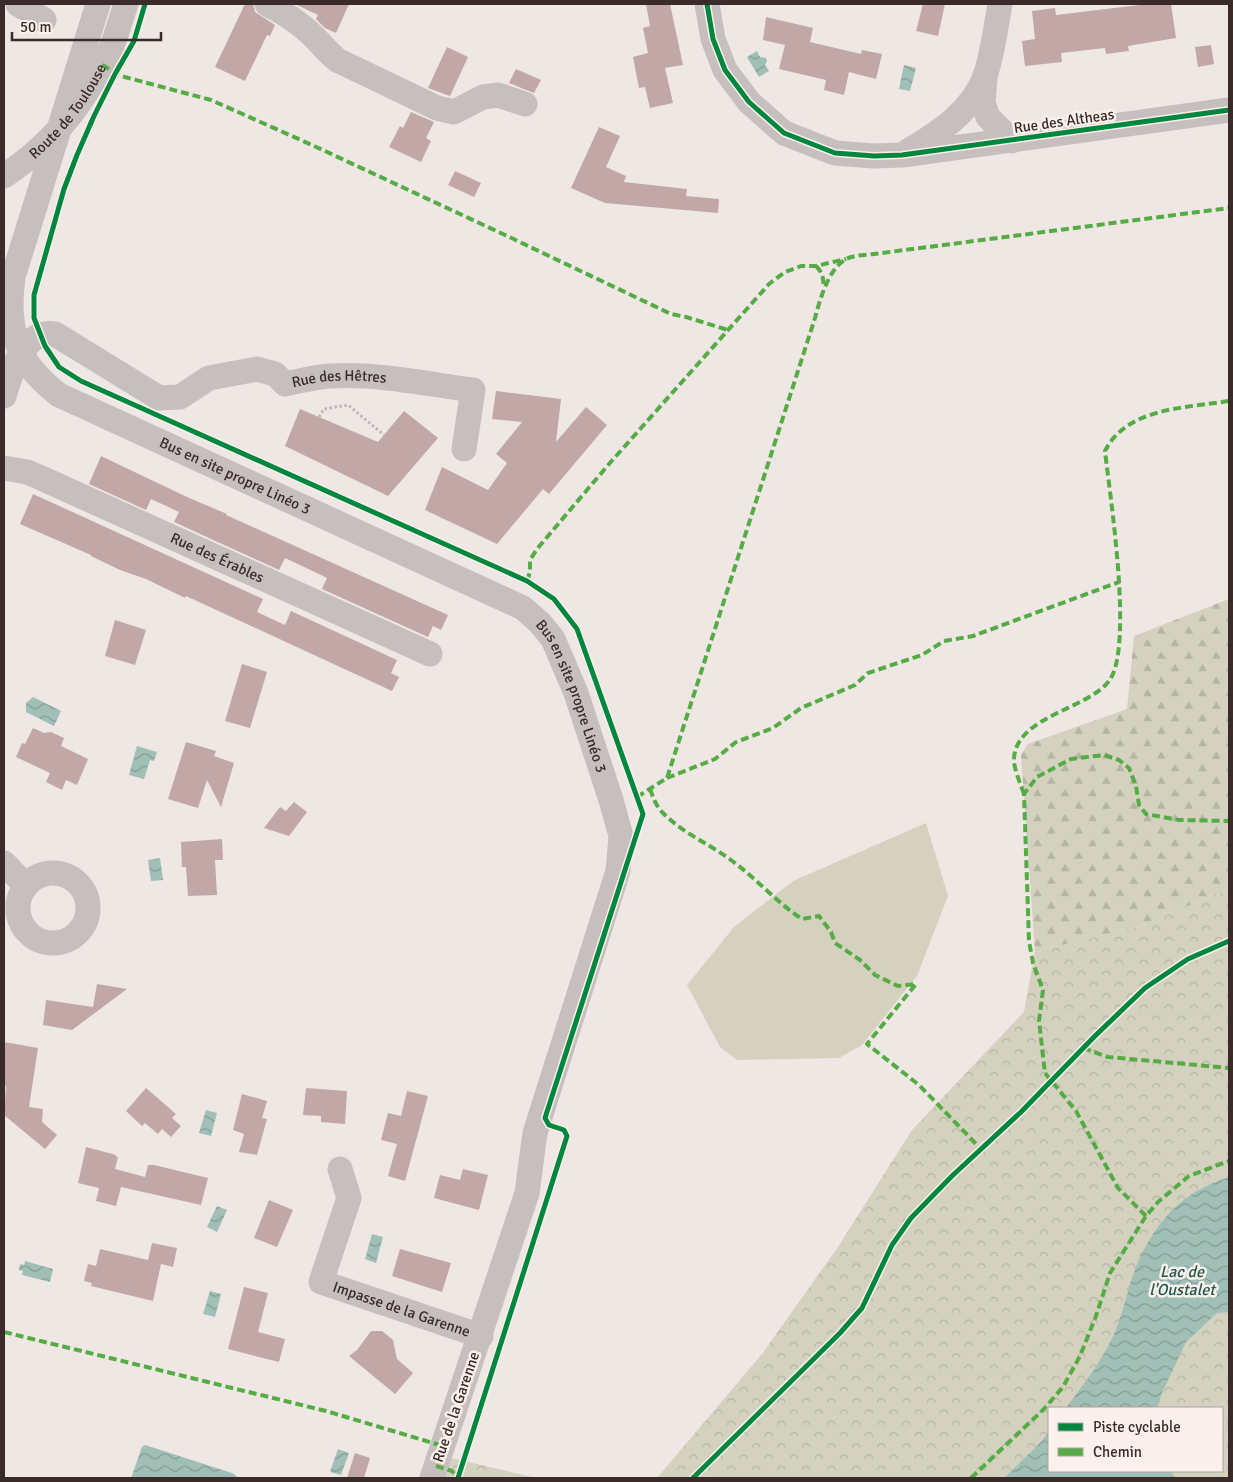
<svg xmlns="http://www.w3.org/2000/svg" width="1233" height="1482" font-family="Signika,sans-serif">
<defs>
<pattern id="forest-firs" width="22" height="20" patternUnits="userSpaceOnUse" patternTransform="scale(1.25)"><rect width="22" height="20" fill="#d4d2bf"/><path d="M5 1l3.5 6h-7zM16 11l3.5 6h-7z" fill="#b7b4a4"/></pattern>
<pattern id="park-crowns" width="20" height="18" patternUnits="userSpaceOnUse" patternTransform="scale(1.25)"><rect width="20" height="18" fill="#d4d2bf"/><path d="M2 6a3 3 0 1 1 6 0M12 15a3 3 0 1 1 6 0" fill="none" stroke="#b7b4a4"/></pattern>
<pattern id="water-waves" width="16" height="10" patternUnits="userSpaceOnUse" patternTransform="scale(1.25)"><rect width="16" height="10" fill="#a0c0b7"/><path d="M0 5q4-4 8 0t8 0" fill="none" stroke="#839c95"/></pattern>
</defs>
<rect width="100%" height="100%" fill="#eee7e4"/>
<polygon fill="#d4d2bf" points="926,823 948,896 917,976 862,1045 839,1058 737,1060 720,1047 687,985 734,927 793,881"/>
<polygon fill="url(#forest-firs)" points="1229,599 1229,889 1143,925 1035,952 1021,755 1028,744 1127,709 1134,636"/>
<g fill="url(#park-crowns)" fill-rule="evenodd">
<path d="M 1229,889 L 1229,1478 L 657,1478 L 762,1354 L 838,1247 L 912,1130 L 1024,1012 L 1035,952 L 1143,925 ZM 1049,1408 L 1222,1408 L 1222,1471 L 1049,1471 Z"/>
<polygon points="447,1457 536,1478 440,1478"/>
</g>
<g fill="url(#water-waves)">
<polygon points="757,51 760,57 766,58 767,61 765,65 769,71 759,77 747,57"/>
<polygon points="904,65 916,68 910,91 899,89"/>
<polygon points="33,697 61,711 54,726 26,712 26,703"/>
<polygon points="137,746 157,752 154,761 150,760 144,779 129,775"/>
<polygon points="160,858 163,880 151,881 148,860"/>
<polygon points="206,1110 217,1113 211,1136 199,1133"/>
<path d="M 1229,1177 L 1229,1312 L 1217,1313 L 1186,1342 L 1162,1393 L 1157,1408 L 1066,1408 C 1085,1382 1107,1355 1118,1324 C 1123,1311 1126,1297 1130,1284 C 1140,1252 1158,1219 1185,1199 C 1198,1189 1214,1182 1229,1177 Z"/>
<polygon points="217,1206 227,1210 217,1232 207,1227"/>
<polygon points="372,1234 383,1237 376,1263 365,1259"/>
<polygon points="25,1261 53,1269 50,1282 22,1275 23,1271 19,1270 20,1264 24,1265"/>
<polygon points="210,1291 221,1294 215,1317 203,1314"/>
<polygon points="1049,1431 1049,1471 1170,1471 1176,1478 1181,1478 1004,1478 1040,1443"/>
<polygon points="145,1445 232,1473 239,1478 131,1478 142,1447"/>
<polygon points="338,1449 349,1453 341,1475 330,1472"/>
</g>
<g fill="#c1a8a7">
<polygon points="245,4 253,4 255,12 275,25 270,36 267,35 245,81 215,67"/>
<polygon points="295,4 349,4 336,33 325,28 316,19 318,15"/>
<polygon points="646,4 670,4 683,65 665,68 673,103 650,108 645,87 639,88 633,57 648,53 643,28 650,26"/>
<polygon points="923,4 945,4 938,36 916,31"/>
<polygon points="1148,4 1171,4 1176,38 1128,46 1129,51 1106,54 1105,48 1061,53 1062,62 1025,66 1022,41 1035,39 1032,11 1055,8 1056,15"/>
<polygon points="766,17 813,28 810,42 861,54 862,50 882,54 876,79 849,72 844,95 824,90 826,80 779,69 785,45 763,40"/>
<polygon points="1211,45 1214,64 1198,67 1195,47"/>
<polygon points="447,47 468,57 450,96 428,88"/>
<polygon points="516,69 541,80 534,93 509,83"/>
<polygon points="411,112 434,122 426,138 431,141 421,162 389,147 400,126 403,128"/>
<polygon points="599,127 620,136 606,167 626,176 624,182 687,189 686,196 719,199 718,213 605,203 571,188"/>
<polygon points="455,171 481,183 474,197 448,185"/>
<polygon points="496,391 561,399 556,442 586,407 607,425 549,494 543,489 497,544 425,510 442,467 488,490 507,463 496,454 522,422 492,419"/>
<polygon points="300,409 378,442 404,411 438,438 388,496 285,446"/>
<polygon points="101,456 187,497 227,514 226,515 448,615 441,630 433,626 428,637 322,589 327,578 319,574 285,558 279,570 174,522 179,512 151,499 146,510 89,484"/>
<polygon points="33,494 263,599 257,612 285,625 291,611 397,660 391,673 399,677 392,691 186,596 185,598 146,579 120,570 91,556 91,555 20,524"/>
<polygon points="115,620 146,630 135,665 105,656"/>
<polygon points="242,664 267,672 250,728 225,721"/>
<polygon points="33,728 44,733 51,732 64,738 61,746 88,759 77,785 66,780 62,790 46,782 50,773 16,757 22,743 25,744"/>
<polygon points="186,742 216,751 214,756 234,763 221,807 207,780 198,808 168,799"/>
<polygon points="294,802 307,812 289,836 264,828 280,807 286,811"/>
<polygon points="222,839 223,860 215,860 217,895 188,896 186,867 182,867 181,842"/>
<polygon points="97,984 127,989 72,1030 43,1025 46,1000 93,1007"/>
<polygon points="4,1042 38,1048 29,1107 43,1109 42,1122 57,1135 45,1149 4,1115 6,1086 4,1086"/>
<polygon points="146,1088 176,1114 172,1118 181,1126 171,1137 162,1129 158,1134 145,1123 142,1126 126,1111"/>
<polygon points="306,1088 347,1091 345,1124 321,1122 321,1116 303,1115"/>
<polygon points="407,1091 428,1096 405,1181 388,1176 397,1144 381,1140 388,1113 401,1116"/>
<polygon points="242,1094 267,1101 262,1118 267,1119 257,1155 239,1152 244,1134 233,1130"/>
<polygon points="86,1147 116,1155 115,1156 118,1157 115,1169 145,1177 148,1165 154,1165 208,1178 201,1205 121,1187 116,1206 96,1201 99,1188 78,1183"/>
<polygon points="463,1169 488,1175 479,1210 434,1198 440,1175 460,1180"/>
<polygon points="269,1200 293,1210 277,1247 254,1238"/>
<polygon points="152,1243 177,1248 173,1267 161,1264 153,1301 91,1286 92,1283 84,1281 88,1264 96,1266 100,1249 148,1260"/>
<polygon points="400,1249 451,1263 442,1292 392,1276"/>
<polygon points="244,1287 268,1293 258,1332 285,1339 279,1362 228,1349"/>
<polygon points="371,1331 382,1331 393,1340 397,1359 413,1373 395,1394 349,1356 357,1350"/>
<polygon points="355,1453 370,1458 364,1478 347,1478"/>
</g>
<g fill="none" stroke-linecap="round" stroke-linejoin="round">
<polyline stroke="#c0b7b5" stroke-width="3" stroke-dasharray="2.5 2.5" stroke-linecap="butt" points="319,417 324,409 348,405 384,435"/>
<g stroke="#c7bfbd" stroke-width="25">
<polyline points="18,4 44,20"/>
<path id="s1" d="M 98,4 L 13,277 C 6,330 16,362 59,395 L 523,608 L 540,623 L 553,639 L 576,693 L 611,800 L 621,836 L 618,871 L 535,1133 L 527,1193 L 432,1478"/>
<path d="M 267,4 C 279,10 292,18 303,27 C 316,37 325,50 337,60 L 437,108 L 454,112 L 483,97 L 498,95 L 525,104"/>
<polyline points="707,4 713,39 725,70 749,102 784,133 835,153 874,156 902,155 1229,110"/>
<polyline points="985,78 983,103 988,117 1012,141"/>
<path d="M 908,151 C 940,132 974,110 986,73 C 993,51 996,26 1000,4"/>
<path id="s2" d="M 4,176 C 47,148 79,111 102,65 C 106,57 111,49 114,41 C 118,29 122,16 126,4"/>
<path id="s3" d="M 4,396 C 11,373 23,329 55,334 L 159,398 L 180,397 L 209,378 L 257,369 L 275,374 L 285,384 C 300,381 315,377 330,376 C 377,373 426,384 473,390 L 464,449"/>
<path id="s4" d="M 4,468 L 27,472 L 39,477 L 430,654"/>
<polyline points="4,863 26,886"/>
<circle cx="53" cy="908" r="35"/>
<path id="s5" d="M 340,1169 L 349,1198 L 321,1282 L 481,1336"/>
</g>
<g stroke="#55ab44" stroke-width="4" stroke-dasharray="8 4" stroke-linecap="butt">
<polyline points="102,65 121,76 211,100 312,145 505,235 671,314 686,317 728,330"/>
<path d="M 816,266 C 823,273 824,279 823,288"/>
<polyline points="527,581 530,572 530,560 537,549 609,464 769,284 785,272 801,266 816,266 846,259"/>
<polyline points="667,778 715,759 736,742 773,728 801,708 855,685 868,673 922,655 944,641 973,636 1119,582"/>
<path d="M 650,789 C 653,797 656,806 662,812 C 682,833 708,843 731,860 C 756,878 776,902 802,919 L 819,916 L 831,932 L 835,943 L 860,960 L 875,975 L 898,986 L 916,984 L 867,1044 L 919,1085 L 981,1149"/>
<path d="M 1024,794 C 1021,785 1013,767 1014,758 C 1017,716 1088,709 1109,681 C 1134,648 1110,497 1105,451 C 1127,407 1187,408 1229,401"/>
<path d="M 637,797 L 667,778 L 815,318 C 820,300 828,269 846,259 C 854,255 866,255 874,254 L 1229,208"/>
<polyline points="1083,1048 1108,1057 1229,1068"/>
<polyline points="1146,1216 1118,1188 1076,1111 1045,1073 1039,1021 1043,990 1033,963 1029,941 1024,794 1037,777 1071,759 1104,755 1119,760 1129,768 1136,786 1139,805 1146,814 1179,820 1229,821"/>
<polyline points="4,1332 326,1411 443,1446"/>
<polyline points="436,1466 452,1471 458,1478"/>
<polyline points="971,1478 1043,1410 1063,1387 1080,1356 1096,1316 1110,1273 1146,1216 1158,1202 1189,1176 1229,1161"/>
</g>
<g stroke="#faf0ec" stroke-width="8">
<g id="cycleway">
<polyline points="145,4 134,41 115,74 94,116 77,155 64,189 34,295 34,318 45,346 59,367 81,381 527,581 554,599 577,629 643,814 545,1118 549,1125 564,1130 567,1136 458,1478"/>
<polyline points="707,4 713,39 725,70 749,102 784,133 835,153 874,156 902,155 1229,110"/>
<polyline points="693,1478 840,1333 862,1308 892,1245 911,1218 952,1176 1021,1112 1095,1036 1145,988 1188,959 1229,941"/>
</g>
</g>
<use href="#cycleway" stroke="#00873e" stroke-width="5"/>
</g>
<g text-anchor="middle" stroke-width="5" stroke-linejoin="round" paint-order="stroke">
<g font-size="15" fill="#392b2a" stroke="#faf0ec">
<text dy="5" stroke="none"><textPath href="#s2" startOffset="92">Route de Toulouse</textPath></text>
<text transform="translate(1064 121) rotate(-8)" y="5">Rue des Altheas</text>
<text dy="5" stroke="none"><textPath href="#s3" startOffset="402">Rue des Hêtres</textPath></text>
<text dy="5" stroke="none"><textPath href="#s1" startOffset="614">Bus en site propre Linéo 3</textPath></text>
<text dy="5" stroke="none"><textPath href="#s4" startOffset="232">Rue des Érables</textPath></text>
<text dy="5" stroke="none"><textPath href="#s1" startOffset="1034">Bus en site propre Linéo 3</textPath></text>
<text dy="5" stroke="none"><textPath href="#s5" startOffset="204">Impasse de la Garenne</textPath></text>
<text transform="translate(456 1407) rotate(-71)" y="5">Rue de la Garenne</text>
</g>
<g font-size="16" font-style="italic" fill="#21594e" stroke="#faf0ec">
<text x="1182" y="1277">Lac de<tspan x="1182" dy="18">l'Oustalet</tspan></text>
</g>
</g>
<rect width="1233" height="1482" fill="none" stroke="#392b2a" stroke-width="10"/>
<rect x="1048" y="1407" width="175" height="65" fill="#faf0ec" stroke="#ada19e"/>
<rect x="1058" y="1423" width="25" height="8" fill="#00873e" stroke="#ada19e"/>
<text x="1093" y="1432" font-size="15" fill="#392b2a">Piste cyclable</text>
<rect x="1058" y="1448" width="25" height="8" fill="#55ab44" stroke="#ada19e"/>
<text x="1093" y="1457" font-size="15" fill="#392b2a">Chemin</text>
<path d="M12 32v8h149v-8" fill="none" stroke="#392b2a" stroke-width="2.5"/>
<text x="20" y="32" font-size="15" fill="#392b2a" stroke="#faf0ec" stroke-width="4" paint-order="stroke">50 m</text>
</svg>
